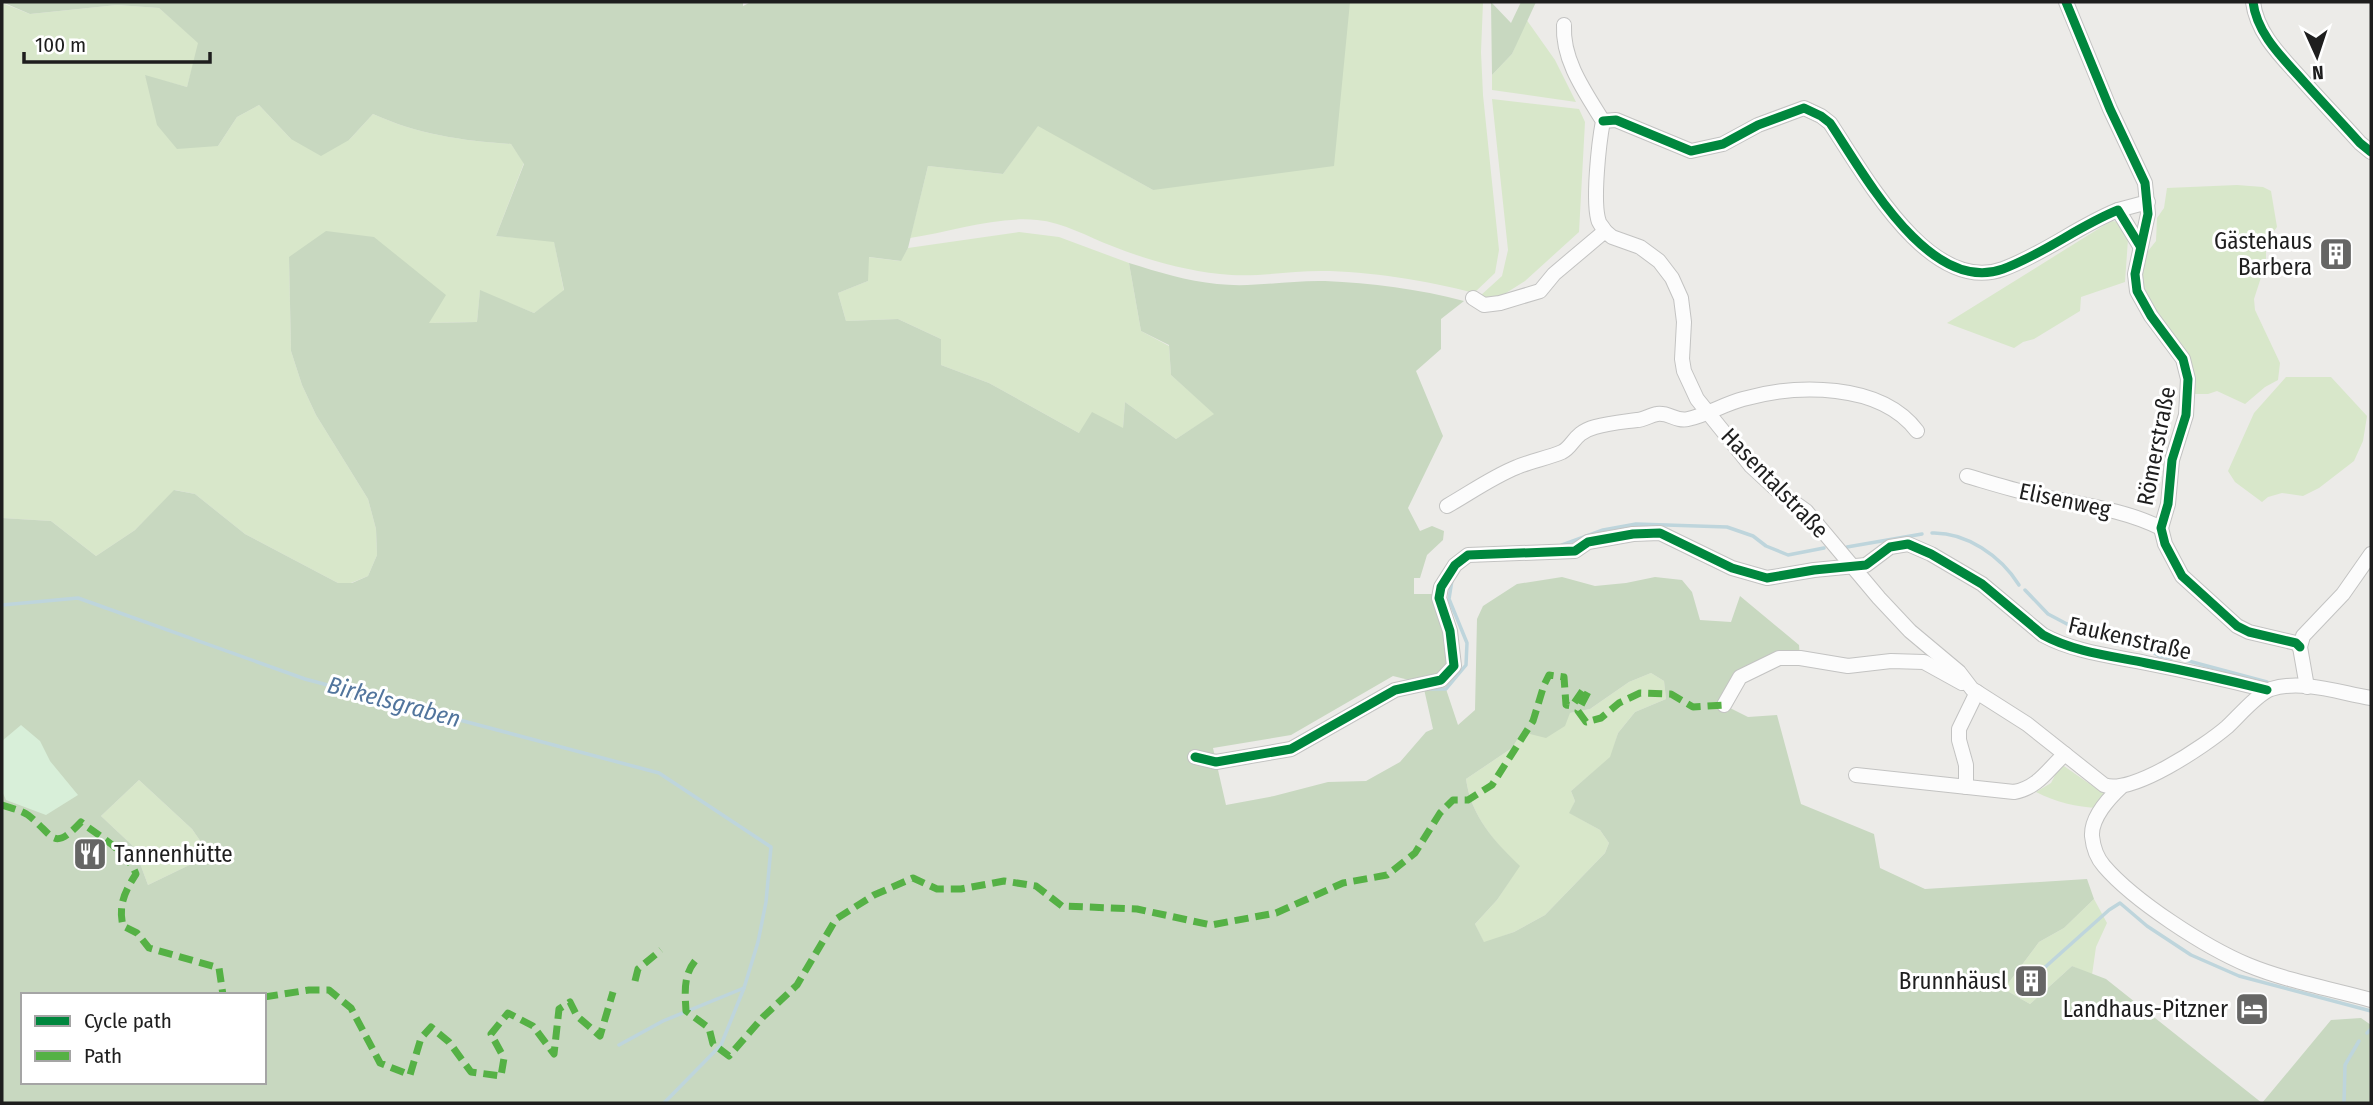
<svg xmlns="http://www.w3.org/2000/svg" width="2373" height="1105" font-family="'Fira Sans Condensed',sans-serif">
<rect width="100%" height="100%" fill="#ecebe8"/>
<g fill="#d8e7ca">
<path d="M 1350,2 L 1483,2 L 1481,52 L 1483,95 L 1499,250 L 1495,273 L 1474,293 C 1429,281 1368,271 1321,271 C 1287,271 1255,278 1220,274 C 1183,270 1147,260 1112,246 C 1088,237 1063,222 1037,220 C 997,216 950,232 910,238 L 928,166 L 1003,174 L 1038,125 L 1153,190 Z"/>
<path d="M 2,3 L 30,14 L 117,5 L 159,8 L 199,43 L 187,87 L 145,76 L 218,146 L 237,117 L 259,105 L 291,139 L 349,140 L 373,114 C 417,134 463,141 511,144 L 524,163 L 496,236 L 554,241 L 564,291 L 534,313 L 480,291 L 477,322 L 428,323 L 289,257 L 291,351 L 302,385 L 316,415 L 368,499 L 376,529 L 377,555 L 368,576 L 351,583 L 338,583 L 245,534 L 195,494 L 175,490 L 135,530 L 96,556 L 51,521 L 2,518 Z"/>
<polygon points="1526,19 1555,60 1576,102 1492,90 1492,75 1512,54"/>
<polygon points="1492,99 1579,109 1585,122 1579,232 1525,281 1495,300 1480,296 1502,276 1508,250"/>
<polygon points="2237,185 2263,187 2271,191 2277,227 2268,239 2266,249 2266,262 2254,299 2255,310 2280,363 2278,380 2265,387 2245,404 2217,391 2208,394 2194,394 2193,368 2188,355 2149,308 2138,283 2141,260 2156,241 2157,218 2164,208 2167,188"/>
<polygon points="2111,221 2121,222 2128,239 2125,282 2081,297 2080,311 2034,339 2023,342 2014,348 1947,323"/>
<polygon points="1019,232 1059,237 1129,263 1141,331 1169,346 1171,375 1215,414 1176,439 1125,402 1123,428 1079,433 989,383 941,365 941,339 898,319 846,321 838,293 868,281 868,257 900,261 908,248"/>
<polygon points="2286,377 2331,377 2367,416 2363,441 2354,461 2319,488 2303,496 2282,493 2268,497 2262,502 2235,482 2228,471 2254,413"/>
<path d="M 1651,673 L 1664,681 L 1666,699 L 1635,712 L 1618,733 L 1611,757 L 1571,791 L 1575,801 L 1570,813 L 1600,830 L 1609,843 L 1605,853 L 1545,915 L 1514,932 L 1484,943 L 1475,924 L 1497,900 L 1519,866 C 1494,841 1471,816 1466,779 L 1512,748 L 1522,732 L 1570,713 L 1590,709 L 1629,682 Z"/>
<path d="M 2061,764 L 2097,789 L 2108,793 L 2098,808 C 2077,807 2055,802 2036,792 L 2051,783 Z"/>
<polygon points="139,780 192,829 210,855 148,885 134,847 101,816"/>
<polygon points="2094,899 2107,923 2096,947 2092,975 2072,966 2030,1004 2004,989 2039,942 2064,928"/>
</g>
<g fill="#c8d8c0" fill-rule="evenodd">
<path d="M 2,2 L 743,2 L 743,6 L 751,2 L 1350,2 L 1334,166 L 1153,190 L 1038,126 L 1003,174 L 928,166 L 908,248 L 901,261 L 869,257 L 868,281 L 838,293 L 846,321 L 898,319 L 941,339 L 941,365 L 989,383 L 1079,433 L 1092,412 L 1123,428 L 1125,402 L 1176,439 L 1214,414 L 1171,375 L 1169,345 L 1141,331 L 1129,263 C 1158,272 1187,281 1217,284 C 1254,288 1289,280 1325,281 C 1371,283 1419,289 1464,301 L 1441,319 L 1441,349 L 1416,371 L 1443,436 L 1408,508 L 1420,531 L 1432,526 L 1444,531 L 1443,540 L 1427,555 L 1420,578 L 1414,578 L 1414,594 L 1435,594 L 1454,666 L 1441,680 L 1413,681 L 1393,676 L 1291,735 L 1213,748 L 1226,805 L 1274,796 L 1328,782 L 1366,781 L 1400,762 L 1426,732 L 1433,729 L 1424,689 L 1446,689 L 1458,725 L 1475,710 L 1477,619 L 1483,606 L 1517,584 L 1562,577 L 1595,586 L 1626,583 L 1655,577 L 1682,580 L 1692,592 L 1700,620 L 1731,622 L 1740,596 L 1799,645 L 1800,658 L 1759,667 L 1724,705 L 1748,717 L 1777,715 L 1801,804 L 1874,834 L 1880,868 L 1925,889 L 2087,879 L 2094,899 L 2064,928 L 2039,942 L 2004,989 L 2030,1004 L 2072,966 L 2106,979 L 2262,1103 L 2331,1020 L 2361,1018 L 2371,1025 L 2371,1103 L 2,1103 L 2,518 L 51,521 L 96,556 L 135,530 L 174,490 L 195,494 L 245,534 L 338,583 L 352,583 L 368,576 L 377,555 L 376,529 L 368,499 L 316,415 L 302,385 L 291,351 L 289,257 L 326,231 L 374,237 L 446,295 L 429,323 L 477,322 L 480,290 L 534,313 L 564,290 L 554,242 L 496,236 L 524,164 L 511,144 C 463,141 417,134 373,114 L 349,140 L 321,156 L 291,139 L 259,105 L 237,117 L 218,146 L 177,149 L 157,125 L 145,75 L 187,87 L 198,43 L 159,8 L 117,5 L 30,14 ZM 1651,673 L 1664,681 L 1666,699 L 1635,712 L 1618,733 L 1610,757 L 1571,791 L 1575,801 L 1569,813 L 1600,830 L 1609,843 L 1605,853 L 1545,915 L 1514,932 L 1484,942 L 1475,924 L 1497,900 L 1520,866 C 1494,841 1471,816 1466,779 L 1512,748 L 1522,732 L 1546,738 L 1565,726 L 1570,713 L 1590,709 L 1629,682 ZM 139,780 L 192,829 L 210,855 L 148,885 L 134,847 L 101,816 ZM 23,995 L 264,995 L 264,1082 L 23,1082 Z"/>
<polygon points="1491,2 1511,23 1521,2 1536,2 1512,54 1492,75"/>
</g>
<polygon fill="#d8efd9" points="21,725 40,741 50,761 78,795 46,815 6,800 2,791 2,741"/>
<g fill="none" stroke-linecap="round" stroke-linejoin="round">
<g stroke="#bed5dc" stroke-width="3.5">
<path d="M 1932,533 C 1966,532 2001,556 2019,585"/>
<polyline points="1562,545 1603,530 1636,524 1727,527 1753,536 1766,546 1788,555 1824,548"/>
<polyline points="1847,547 1922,534"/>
<polyline points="2025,590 2048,614 2067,624 2136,643"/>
<polyline points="2,605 78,598 305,679 659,773 771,847 766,902 758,942 744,988 721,1045 664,1103"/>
<polyline points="2146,647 2159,656 2172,658"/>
<polyline points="2181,659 2267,682"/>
<polyline points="1430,689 1446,689 1466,665 1467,643 1449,599 1452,580"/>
<polyline points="2043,969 2109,910 2120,903 2147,926 2191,955 2239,976 2371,1011"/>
<polyline points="2367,1033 2371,1029"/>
<polyline points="619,1045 663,1021 744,988"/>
<polyline points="2344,1103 2345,1065 2359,1041"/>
</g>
<g stroke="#c3c3c2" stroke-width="16">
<g id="street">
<polyline points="2066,2 2110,109 2145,183 2148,214 2135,274 2137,291 2151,316 2183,359 2188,379 2186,415 2172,460 2168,504 2161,528 2165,544 2182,576 2237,626 2249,632 2296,643 2300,647"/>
<path d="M 2253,2 C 2257,35 2284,59 2305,83 C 2323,103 2342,123 2360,143 L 2371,152"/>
<path d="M 1564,25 C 1562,60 1585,92 1603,121 C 1599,142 1592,203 1599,222 C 1599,223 1605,230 1605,231"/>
<path d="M 1603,121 L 1616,120 L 1691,151 L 1723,144 L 1758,125 L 1804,108 L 1821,116 L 1830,123 C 1863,172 1929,296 2003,269 C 2044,254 2078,226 2118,210 L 2140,246"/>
<polyline points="2118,210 2148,202"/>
<path d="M 1473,298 L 1484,305 L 1500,303 L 1540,291 L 1554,274 L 1605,231 L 1612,237 L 1640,247 L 1659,261 L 1672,278 L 1681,298 L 1684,322 L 1682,359 L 1684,371 L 1697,399 L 1751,466 L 1778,491 L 1806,511 L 1879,598 L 1910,631 L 1959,672 L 1972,689 L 2027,724 L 2104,785 C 2131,796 2206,745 2227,727 C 2238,717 2257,694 2271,689 C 2302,679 2340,693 2371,698"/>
<path d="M 1967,476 C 1991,483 2016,491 2040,496 C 2082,505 2123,509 2161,528"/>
<path d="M 1447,506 C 1470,493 1492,477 1517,467 C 1531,461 1548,458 1562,452 C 1574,446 1573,433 1595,427 C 1609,423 1622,422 1637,420 C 1644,420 1650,415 1657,414 C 1669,412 1676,422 1688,419 C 1707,415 1724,404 1743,399 C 1796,384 1880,382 1917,431"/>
<polyline points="2307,687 2300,647 2303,636 2343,594 2371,554"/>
<polyline points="1724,705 1740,677 1779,658 1800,658 1848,666 1891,661 1924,662 1962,683"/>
<path d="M 1195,757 L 1216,762 L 1291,749 L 1395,690 L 1441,680 L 1454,666 L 1450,631 L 1439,598 L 1441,587 L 1455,565 L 1468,555 L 1575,551 L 1588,542 L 1633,534 L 1660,533 L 1732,568 L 1767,578 L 1814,570 L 1866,565 L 1890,547 L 1908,544 L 1931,554 L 1982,584 L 2043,635 C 2074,652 2112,656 2146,663 C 2187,671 2227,680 2267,690"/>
<path d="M 1856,775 L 2014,792 C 2038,788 2048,769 2065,754"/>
<polyline points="1966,787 1966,765 1959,740 1959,729 1977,692"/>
<path d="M 2121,787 C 2109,798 2091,818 2092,836 C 2093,846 2097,858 2104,866 C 2134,901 2205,947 2248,965 C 2287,981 2331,989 2371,1000"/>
</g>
</g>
<use href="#street" stroke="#fcfcfc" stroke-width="14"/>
<g stroke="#55b145" stroke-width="7" stroke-dasharray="14 7" stroke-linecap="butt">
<path d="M 2,805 C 10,808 21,810 28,815 C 54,835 52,853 81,822 C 99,836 128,852 136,874 C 125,891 118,905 123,926 L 137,933 L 149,948 L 219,968 L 223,995"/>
<path d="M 695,961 C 683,976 685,993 686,1011 L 709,1028 L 713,1044 L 729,1056 L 763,1017 L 797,985 L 836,919 L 874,895 L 913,878 L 937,889 L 961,889 L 1004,881 L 1036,886 L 1062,906 L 1137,909 L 1211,925 L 1276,913 L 1343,883 L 1387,875 L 1415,853 L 1440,813 L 1453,800 L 1468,800 L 1492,785 L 1533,721 L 1544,685 L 1549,675 L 1564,677 L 1566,705 L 1572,706 L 1583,690 L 1588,692 L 1578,711 L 1586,722 L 1601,718 L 1619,703 L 1640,693 L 1671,694 L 1693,707 L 1724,705"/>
<polyline points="635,981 638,969 661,950"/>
<polyline points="264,997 309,990 329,990 351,1008 380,1063 410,1075 421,1038 431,1027 449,1042 471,1072 501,1076 504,1058 491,1034 508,1013 533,1026 554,1054 559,1009 570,1002 577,1016 600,1036 613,992"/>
</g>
<g stroke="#fff" stroke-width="13">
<g id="cycleway">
<polyline points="2066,2 2110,109 2145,183 2148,214 2135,274 2137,291 2151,316 2183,359 2188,379 2186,415 2172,460 2168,504 2161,528 2165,544 2182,576 2237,626 2249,632 2296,643 2300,647"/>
<path d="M 2253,2 C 2257,35 2284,59 2305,83 C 2323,103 2342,123 2360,143 L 2371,152"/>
<path d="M 1603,121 L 1616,120 L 1691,151 L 1723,144 L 1758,125 L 1804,108 L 1821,116 L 1830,123 C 1863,172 1929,296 2003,269 C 2044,254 2078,226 2118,210 L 2140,246"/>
<path d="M 1195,757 L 1216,762 L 1291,749 L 1395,690 L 1441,680 L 1454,666 L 1450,631 L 1439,598 L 1441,587 L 1455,565 L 1468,555 L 1575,551 L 1588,542 L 1633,534 L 1660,533 L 1732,568 L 1767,578 L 1814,570 L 1866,565 L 1890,547 L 1908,544 L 1931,554 L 1982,584 L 2043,635 C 2074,652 2112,656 2146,663 C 2187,671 2227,680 2267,690"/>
</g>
</g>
<use href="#cycleway" stroke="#00873e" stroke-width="9"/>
</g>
<defs>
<g id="building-square" transform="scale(1.75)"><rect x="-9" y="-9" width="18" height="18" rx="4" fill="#666665" stroke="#fff"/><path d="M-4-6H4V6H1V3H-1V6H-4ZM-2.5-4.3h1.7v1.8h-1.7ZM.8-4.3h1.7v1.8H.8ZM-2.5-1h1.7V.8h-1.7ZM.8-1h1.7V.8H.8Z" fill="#fff"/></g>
<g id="restaurant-square" transform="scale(1.75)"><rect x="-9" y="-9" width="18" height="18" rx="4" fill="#666665" stroke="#fff"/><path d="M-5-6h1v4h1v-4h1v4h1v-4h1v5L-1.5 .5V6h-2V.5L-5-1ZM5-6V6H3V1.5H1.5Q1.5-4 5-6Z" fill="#fff"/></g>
<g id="hotel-square" transform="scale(1.75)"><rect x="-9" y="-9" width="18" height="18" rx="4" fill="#666665" stroke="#fff"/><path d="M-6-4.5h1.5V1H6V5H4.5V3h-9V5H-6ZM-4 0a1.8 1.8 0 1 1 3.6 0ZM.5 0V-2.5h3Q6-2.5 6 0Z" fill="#fff"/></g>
</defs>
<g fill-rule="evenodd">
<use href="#building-square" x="2336" y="254"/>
<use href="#restaurant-square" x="90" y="854"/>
<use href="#building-square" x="2031" y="981"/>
<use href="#hotel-square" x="2252" y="1009"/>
</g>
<g text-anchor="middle" stroke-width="6" stroke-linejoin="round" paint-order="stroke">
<g font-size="23" fill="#1e1e1e" stroke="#fff" text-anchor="end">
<text x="2312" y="249">Gästehaus<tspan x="2312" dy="26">Barbera</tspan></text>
<text x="114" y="862" text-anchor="start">Tannenhütte</text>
<text x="2007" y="989">Brunnhäusl</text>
<text x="2228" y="1017">Landhaus-Pitzner</text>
</g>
<g font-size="23" fill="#1e1e1e" stroke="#fff">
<text transform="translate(2156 446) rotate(-79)" y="8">Römerstraße</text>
<text transform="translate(1775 483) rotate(46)" y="8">Hasentalstraße</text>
<text transform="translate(2065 500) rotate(12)" y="8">Elisenweg</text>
<text transform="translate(2130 638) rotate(13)" y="8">Faukenstraße</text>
</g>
<g font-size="24" font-style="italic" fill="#52759d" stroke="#fff">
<text transform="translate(394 702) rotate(15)" y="8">Birkelsgraben</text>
</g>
</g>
<rect width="2373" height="1105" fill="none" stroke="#1e1e1e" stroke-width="7"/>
<rect x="21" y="993" width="245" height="91" fill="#ffffff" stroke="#a5a5a5" stroke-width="2"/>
<rect x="35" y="1016" width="35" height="10" fill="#00873e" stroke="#a5a5a5" stroke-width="2"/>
<text x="84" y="1028" font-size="21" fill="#1e1e1e">Cycle path</text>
<rect x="35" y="1051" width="35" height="10" fill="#55b145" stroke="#a5a5a5" stroke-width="2"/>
<text x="84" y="1063" font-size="21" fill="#1e1e1e">Path</text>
<g transform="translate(2317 56) rotate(177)" stroke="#ffffff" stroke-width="5" paint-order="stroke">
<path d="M0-5L12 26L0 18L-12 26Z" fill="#1e1e1e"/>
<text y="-10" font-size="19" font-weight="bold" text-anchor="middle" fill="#1e1e1e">N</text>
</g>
<path d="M24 52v10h186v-10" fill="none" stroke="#1e1e1e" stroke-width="3.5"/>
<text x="35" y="52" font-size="21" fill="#1e1e1e" stroke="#ffffff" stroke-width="5" paint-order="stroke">100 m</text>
</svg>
